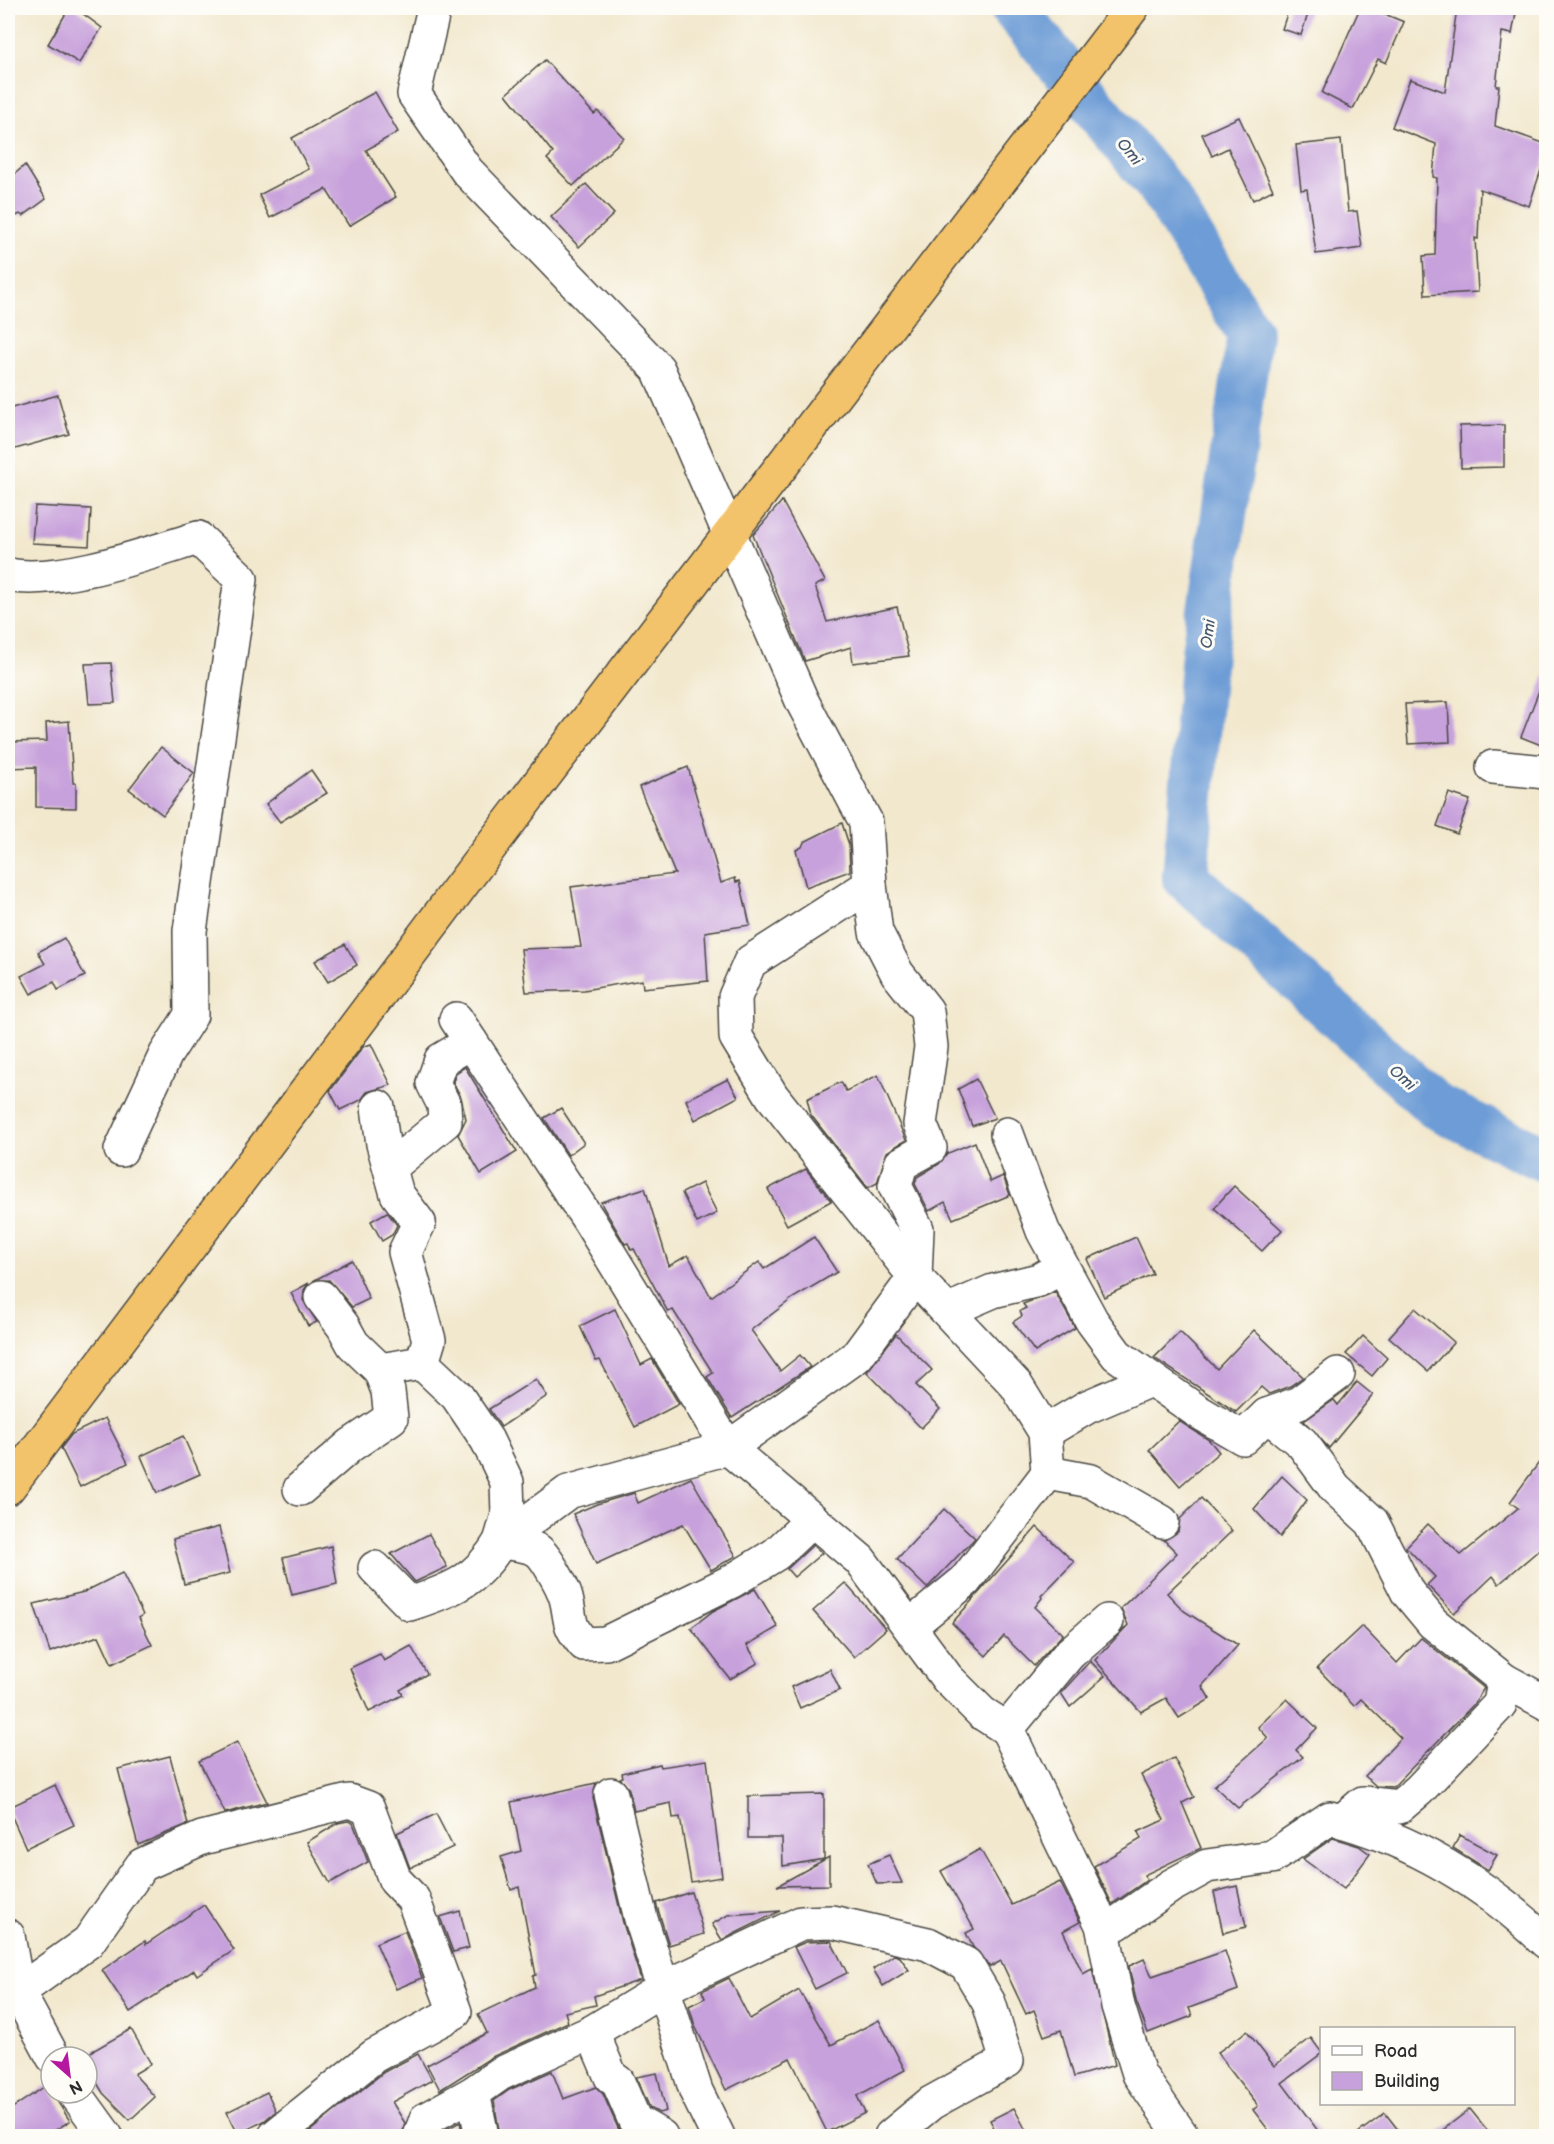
<svg xmlns="http://www.w3.org/2000/svg" width="1554" height="2144" font-family="'Balsamiq Sans',sans-serif">
<rect width="100%" height="100%" fill="#fdfcf7"/>
<filter id="ink" filterUnits="userSpaceOnUse"><feTurbulence type="fractalNoise" baseFrequency=".0167" numOctaves="2"/><feDisplacementMap in="SourceGraphic" scale="12" xChannelSelector="R" yChannelSelector="G"/><feConvolveMatrix kernelMatrix="1 2 1 2 8 2 1 2 1" color-interpolation-filters="sRGB"/></filter>
<filter id="wash" filterUnits="userSpaceOnUse"><feTurbulence type="fractalNoise" baseFrequency=".008" numOctaves="4" result="noise"/><feDisplacementMap in="SourceGraphic" scale="24" xChannelSelector="R" yChannelSelector="G"/><feGaussianBlur stdDeviation="1.35" result="paint"/><feColorMatrix in="noise" values="0 0 0 0 0 0 0 0 0 0 0 0 0 0 0 0 0 1.4 0 .05"/><feComposite in="paint" operator="in"/></filter>
<g filter="url(#wash)">
<rect width="100%" height="100%" fill="#f2e8ce"/>
<g fill="none" stroke-linecap="round" stroke-linejoin="round">
<polyline stroke="#6d9cd6" stroke-width="46" points="1013,8 1163,191 1250,334 1204,653 1185,877 1435,1106 1546,1160"/>
</g>
<g id="blocks">
<g fill="#c7a1db">
<polygon points="69,8 75,8 102,28 79,63 48,44"/>
<polygon points="1289,8 1310,8 1301,35 1282,29"/>
<polygon points="1360,8 1370,8 1404,22 1386,63 1378,59 1353,109 1322,93"/>
<polygon points="1457,8 1517,8 1512,34 1502,32 1496,86 1499,86 1495,126 1546,144 1546,155 1529,206 1480,189 1478,239 1475,238 1478,292 1425,295 1423,256 1435,255 1437,178 1433,177 1436,144 1392,127 1410,79 1445,92"/>
<polygon points="545,60 594,114 598,111 624,138 573,186 547,159 553,153 506,94"/>
<polygon points="375,92 398,132 366,150 396,197 349,226 326,189 270,218 259,195 309,169 292,138"/>
<polygon points="1239,117 1273,190 1253,200 1228,148 1212,156 1202,134"/>
<polygon points="1341,140 1348,212 1357,211 1362,248 1316,254 1307,189 1301,190 1296,145"/>
<polygon points="25,165 46,199 23,216 20,214 8,220 8,180"/>
<polygon points="586,184 614,214 579,247 551,217"/>
<polygon points="58,395 69,434 8,451 8,409"/>
<polygon points="1504,425 1504,467 1461,468 1460,426"/>
<polygon points="782,501 825,581 815,586 827,622 897,607 909,656 853,663 851,647 805,661 753,535"/>
<polygon points="35,506 91,509 89,546 32,543"/>
<polygon points="111,663 115,703 89,704 85,664"/>
<polygon points="1545,675 1546,675 1546,747 1521,737"/>
<polygon points="1448,702 1450,742 1408,744 1405,704"/>
<polygon points="69,721 73,783 76,783 76,808 36,807 36,767 8,768 8,742 47,741 46,723"/>
<polygon points="161,747 194,773 163,815 129,789"/>
<polygon points="688,767 721,883 735,878 736,882 740,881 750,925 705,932 708,981 643,988 642,980 584,990 526,992 521,949 581,947 571,887 675,874 639,787"/>
<polygon points="311,770 327,793 280,822 266,804"/>
<polygon points="1449,793 1470,800 1457,834 1437,826"/>
<polygon points="842,823 849,845 850,871 806,887 796,850 802,847 804,842"/>
<polygon points="64,938 85,976 58,990 54,982 31,994 21,976 45,964 38,952"/>
<polygon points="345,944 357,965 328,982 315,961"/>
<polygon points="371,1044 391,1085 367,1092 361,1100 340,1110 330,1091 363,1047"/>
<polygon points="465,1067 517,1152 481,1174 458,1135 466,1119 461,1097 453,1082 456,1073"/>
<polygon points="878,1075 906,1140 887,1152 877,1183 868,1188 811,1115 807,1099 841,1082 846,1091"/>
<polygon points="728,1079 738,1097 695,1120 686,1100"/>
<polygon points="976,1079 995,1118 972,1126 958,1089"/>
<polygon points="561,1108 584,1143 568,1155 544,1118"/>
<polygon points="975,1142 990,1182 1003,1176 1010,1195 953,1219 945,1202 929,1211 915,1184 917,1177 939,1164 948,1153"/>
<polygon points="806,1169 831,1201 787,1225 768,1189"/>
<polygon points="702,1183 717,1213 697,1223 682,1193"/>
<polygon points="1234,1186 1282,1230 1262,1251 1214,1208"/>
<polygon points="645,1188 669,1266 688,1255 711,1297 759,1262 764,1269 814,1237 837,1272 793,1298 751,1330 780,1371 800,1355 810,1367 732,1418 707,1377 713,1373 673,1310 668,1312 634,1249 631,1250 628,1243 625,1244 603,1207 601,1202"/>
<polygon points="387,1212 397,1225 392,1235 382,1241 371,1221"/>
<polygon points="1136,1237 1153,1274 1104,1297 1087,1259"/>
<polygon points="352,1260 369,1299 352,1307 329,1280 313,1281"/>
<polygon points="309,1283 304,1290 303,1300 317,1322 308,1326 291,1293"/>
<polygon points="1055,1292 1075,1328 1035,1352 1013,1322 1022,1316 1020,1311 1026,1308 1023,1304"/>
<polygon points="1415,1308 1454,1342 1428,1371 1389,1337"/>
<polygon points="615,1309 641,1365 652,1359 679,1404 635,1427 600,1360 596,1361 580,1326"/>
<polygon points="1254,1330 1303,1377 1290,1386 1269,1394 1261,1387 1236,1412 1154,1358 1180,1332 1217,1369"/>
<polygon points="896,1334 932,1370 916,1385 940,1409 921,1428 867,1372"/>
<polygon points="1363,1336 1387,1358 1372,1376 1346,1354"/>
<polygon points="536,1379 547,1396 501,1427 489,1409"/>
<polygon points="1357,1382 1373,1395 1329,1448 1304,1421 1334,1400 1338,1405"/>
<polygon points="105,1418 128,1463 80,1487 61,1448 72,1434"/>
<polygon points="1179,1421 1209,1440 1219,1452 1180,1486 1149,1450"/>
<polygon points="183,1436 200,1474 157,1493 141,1456"/>
<polygon points="1546,1453 1546,1544 1499,1584 1493,1576 1454,1613 1427,1585 1435,1577 1406,1547 1428,1524 1461,1555 1518,1508 1510,1502"/>
<polygon points="1282,1476 1307,1500 1280,1537 1254,1509"/>
<polygon points="691,1478 736,1556 711,1570 683,1524 596,1564 573,1514 597,1504 634,1493 638,1503"/>
<polygon points="1201,1498 1232,1531 1167,1593 1184,1611 1238,1645 1202,1686 1210,1699 1179,1718 1166,1698 1141,1712 1095,1660 1128,1625 1121,1608 1177,1553 1164,1540 1178,1532 1180,1519"/>
<polygon points="944,1509 975,1538 927,1588 897,1559"/>
<polygon points="219,1527 230,1573 184,1584 173,1539"/>
<polygon points="1037,1527 1074,1562 1041,1596 1042,1598 1035,1607 1063,1634 1034,1666 1004,1636 986,1656 952,1623"/>
<polygon points="429,1534 447,1567 415,1582 391,1554"/>
<polygon points="813,1545 822,1553 794,1577 787,1569"/>
<polygon points="331,1546 337,1584 292,1595 283,1558"/>
<polygon points="122,1573 143,1615 139,1618 152,1645 112,1664 99,1636 50,1652 34,1604 84,1592"/>
<polygon points="845,1583 886,1629 854,1657 813,1611"/>
<polygon points="755,1589 778,1627 747,1645 758,1663 730,1679 691,1628 713,1611"/>
<polygon points="1362,1626 1397,1663 1421,1638 1484,1688 1475,1703 1393,1787 1376,1786 1365,1776 1401,1738 1361,1699 1354,1706 1317,1668"/>
<polygon points="411,1646 427,1674 400,1690 403,1695 369,1712 350,1668 380,1654 384,1661"/>
<polygon points="1090,1661 1105,1676 1070,1707 1061,1693"/>
<polygon points="830,1669 840,1690 800,1708 791,1687"/>
<polygon points="1287,1699 1317,1728 1296,1750 1303,1757 1238,1808 1214,1786 1268,1738 1258,1727"/>
<polygon points="237,1742 267,1802 225,1813 199,1761"/>
<polygon points="170,1756 188,1824 138,1845 118,1769"/>
<polygon points="1174,1758 1194,1797 1182,1803 1201,1848 1144,1875 1147,1880 1112,1904 1094,1866 1141,1839 1138,1832 1164,1820 1141,1775"/>
<polygon points="707,1760 722,1877 691,1882 680,1817 673,1818 671,1803 634,1811 629,1789 620,1778 623,1777 622,1773 660,1764 661,1767"/>
<polygon points="596,1783 593,1798 623,1923 641,1980 594,1996 596,2005 565,2012 568,2022 492,2057 440,2090 427,2065 487,2033 478,2014 535,1987 533,1976 536,1975 519,1887 511,1890 501,1857 521,1851 511,1802"/>
<polygon points="55,1785 74,1825 26,1848 8,1808"/>
<polygon points="824,1794 824,1859 783,1866 782,1838 748,1838 748,1796"/>
<polygon points="436,1814 453,1847 410,1868 397,1833"/>
<polygon points="348,1821 353,1823 368,1862 330,1883 307,1842 338,1823"/>
<polygon points="1460,1835 1497,1855 1488,1870 1453,1848"/>
<polygon points="1333,1838 1359,1846 1370,1854 1344,1889 1303,1859"/>
<polygon points="980,1849 1012,1905 1060,1882 1080,1922 1063,1931 1083,1974 1092,1969 1115,2065 1074,2077 1061,2030 1044,2036 1034,2010 1026,2014 1001,1961 990,1967 973,1947 966,1933 974,1929 941,1871"/>
<polygon points="889,1855 902,1883 877,1884 868,1864"/>
<polygon points="829,1857 829,1885 777,1886"/>
<polygon points="1237,1886 1246,1927 1223,1933 1214,1892"/>
<polygon points="691,1892 704,1934 669,1945 656,1903"/>
<polygon points="204,1905 234,1950 197,1975 194,1970 130,2012 102,1970 145,1941 146,1944"/>
<polygon points="460,1911 469,1948 453,1952 440,1917"/>
<polygon points="780,1911 722,1940 712,1924 728,1915"/>
<polygon points="405,1931 422,1978 396,1989 376,1943"/>
<polygon points="831,1941 847,1973 815,1989 794,1947 806,1942"/>
<polygon points="1225,1951 1238,1990 1189,2008 1192,2016 1148,2033 1136,2001 1129,1966 1144,1959 1152,1976"/>
<polygon points="894,1955 900,1957 909,1970 883,1986 873,1969"/>
<polygon points="729,1978 750,2019 799,1990 831,2045 879,2020 905,2070 857,2096 865,2113 827,2132 790,2058 726,2090 695,2026 689,2006 705,1998 702,1991"/>
<polygon points="131,2029 151,2064 134,2074 155,2097 130,2120 103,2093 87,2066 87,2060 91,2057 82,2057"/>
<polygon points="1247,2031 1274,2066 1311,2038 1322,2053 1282,2083 1322,2136 1273,2136 1253,2110 1258,2106 1217,2053"/>
<polygon points="418,2054 432,2080 392,2102 405,2123 402,2136 304,2136 384,2072"/>
<polygon points="552,2071 563,2099 596,2087 603,2094 618,2128 625,2136 500,2136 494,2101 509,2090"/>
<polygon points="657,2073 666,2111 659,2113 650,2108 636,2077"/>
<polygon points="47,2085 70,2121 46,2136 16,2136 8,2123 8,2111"/>
<polygon points="267,2092 276,2111 264,2121 238,2134 227,2112"/>
<polygon points="1014,2108 1029,2136 998,2136 990,2120"/>
<polygon points="1470,2109 1492,2136 1435,2136"/>
<polygon points="1385,2113 1403,2136 1354,2136"/>
<polygon points="460,2122 463,2136 440,2136 441,2132"/>
</g>
</g>
</g>
<g filter="url(#ink)">
<use href="#blocks" fill-opacity="0" stroke="#494743" stroke-width="1.5"/>
<g fill="none" stroke-linecap="round" stroke-linejoin="round">
<g stroke="#494743" stroke-width="36">
<g id="minor">
<polyline points="434,8 414,94 467,171 658,369 802,701 866,822 870,885 750,962 735,997 736,1037 772,1096 915,1277 1016,1385 1045,1432 1048,1473 965,1581 910,1626"/>
<path d="M 8,575 C 60,585 146,554 198,538 L 241,579 L 190,931 L 191,1015 L 166,1054 L 121,1150"/>
<polyline points="1493,767 1546,772"/>
<polyline points="870,885 876,932 897,973 927,1011 931,1047 920,1124 930,1148 901,1164 895,1186 917,1229 915,1277 857,1356 728,1448 860,1560 947,1678 982,1713 1007,1729 1102,1925 1118,2006 1139,2074 1182,2136"/>
<polyline points="456,1019 590,1222 728,1448 568,1492 500,1542"/>
<polyline points="378,1107 383,1144 397,1194 419,1223 405,1252 429,1340 422,1363 380,1370"/>
<polyline points="1007,1134 1043,1231 1092,1321 1117,1355 1197,1411 1243,1438 1267,1415 1299,1403 1338,1374"/>
<polyline points="392,1166 445,1122 444,1105 433,1083 441,1060 471,1042"/>
<polyline points="955,1319 963,1304 993,1291 1039,1280 1062,1267"/>
<polyline points="422,1363 457,1396 487,1440 507,1482 508,1515 500,1542"/>
<polyline points="1267,1415 1302,1443 1335,1488 1372,1522 1408,1593 1433,1623 1504,1680 1546,1703"/>
<polyline points="1045,1432 1087,1407 1150,1380"/>
<polyline points="1048,1473 1091,1481 1162,1522"/>
<polyline points="300,1489 351,1445 391,1418 388,1391 380,1370 353,1344 343,1326 321,1297"/>
<path d="M 375,1568 L 410,1604 C 451,1590 477,1581 500,1542 C 513,1544 525,1544 537,1550 C 546,1556 563,1587 566,1598 C 572,1621 566,1623 584,1644 L 606,1643 L 732,1581 L 776,1554 L 812,1520"/>
<polyline points="1007,1729 1069,1654 1107,1621"/>
<polyline points="611,1794 641,1919 696,2091 718,2136"/>
<polyline points="1342,1821 1363,1803 1399,1807 1419,1790 1500,1704 1504,1680"/>
<path d="M 1102,1925 L 1116,1924 L 1171,1886 L 1207,1866 L 1272,1857 L 1330,1818 C 1410,1838 1487,1884 1546,1942"/>
<polyline points="8,1936 18,1992 53,2057"/>
<polyline points="18,1992 88,1942 142,1865 202,1838 349,1801 368,1808 395,1880 413,1899 455,2012 374,2056 275,2136"/>
<polyline points="592,2032 611,2077 618,2082 635,2121 661,2136"/>
<polyline points="75,2093 106,2136"/>
<polyline points="473,2093 482,2136"/>
<polyline points="420,2136 426,2119 473,2093 500,2074 592,2032 664,1988 801,1923 832,1922 928,1944 966,1964 989,2003 1007,2061 931,2103 891,2136"/>
</g>
</g>
<g stroke="#494743" stroke-width="36">
<polyline id="highway" points="8,1488 491,846 1132,8"/>
</g>
<use href="#minor" stroke="#fff" stroke-width="33"/>
<use href="#highway" stroke="#f2c36a" stroke-width="33"/>
</g>
</g>
<g text-anchor="middle" stroke-width="6" stroke-linejoin="round" paint-order="stroke">
<g font-size="16" font-style="italic" fill="#45586f" stroke="#fdfcf7">
<text transform="translate(1130 151) rotate(51)" y="6">Omi</text>
<text transform="translate(1207 634) rotate(-82)" y="6">Omi</text>
<text transform="translate(1403 1077) rotate(42)" y="6">Omi</text>
</g>
</g>
<rect width="1554" height="2144" fill="none" stroke="#fdfcf7" stroke-width="30"/>
<rect x="1320" y="2027" width="195" height="78" fill="#fdfcf7" stroke="#a9a8a5" stroke-width="1.5"/>
<rect x="1332" y="2046" width="30" height="9" fill="#ffffff" stroke="#a9a8a5" stroke-width="1.5"/>
<text x="1374" y="2057" font-size="18" fill="#2b2b2b">Road</text>
<rect x="1332" y="2072" width="30" height="18" fill="#c7a1db" stroke="#a9a8a5" stroke-width="1.5"/>
<text x="1374" y="2087" font-size="18" fill="#2b2b2b">Building</text>
<g transform="translate(69 2075) rotate(152)"><circle r="28" fill="#fdfcf7" stroke="#a9a8a5" stroke-width="1.5"/>
<path d="M0-4.5L10 22L0 15L-10 22Z" fill="#b5179e"/>
<text y="-9" font-size="16" font-weight="bold" text-anchor="middle" fill="#2b2b2b">N</text>
</g>
</svg>
